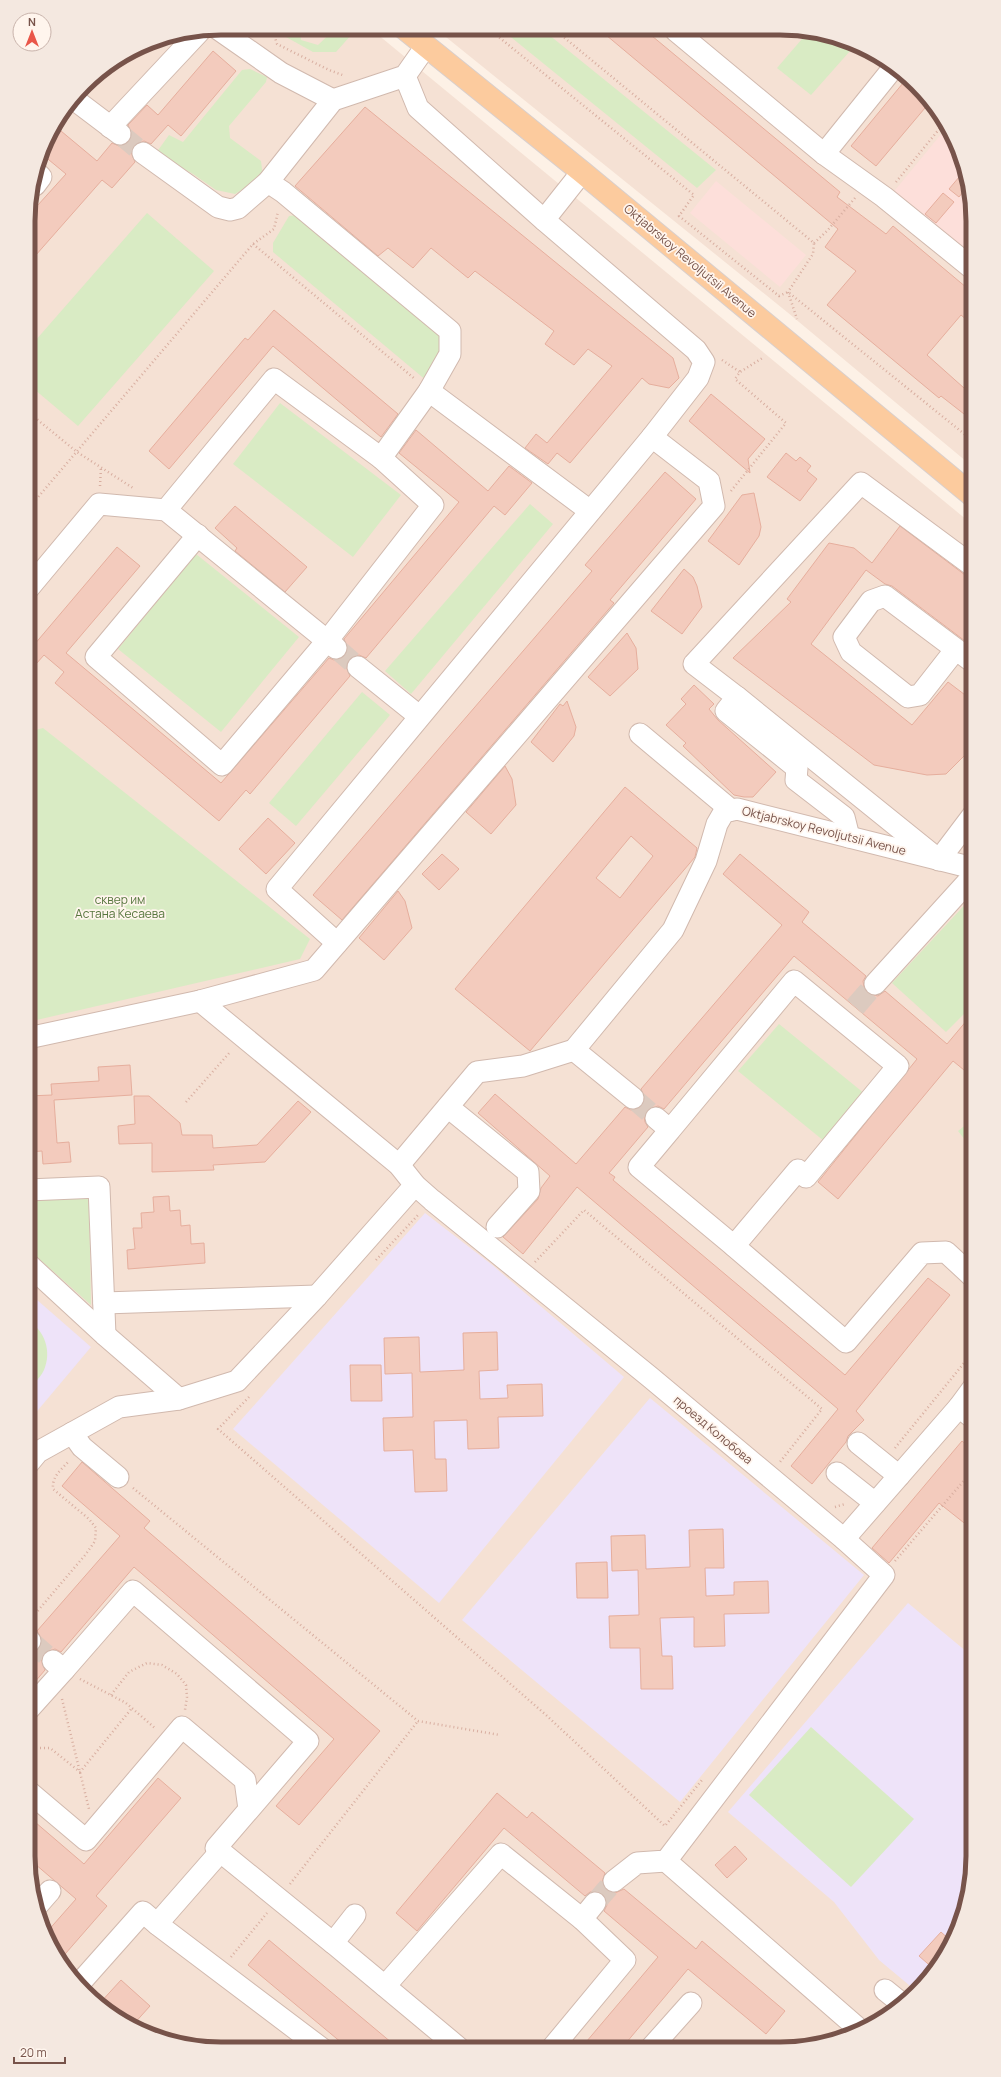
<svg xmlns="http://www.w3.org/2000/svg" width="1001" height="2077" font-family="Manrope,sans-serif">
<rect width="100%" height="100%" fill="#fdf1e6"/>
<g fill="#f5e1d4">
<polygon points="221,28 371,29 973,525 973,1868 963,1918 933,1974 887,2016 842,2039 780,2049 196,2047 136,2029 94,2001 61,1963 38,1918 28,1856 28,208 48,136 94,76 147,43"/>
<polygon points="436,29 817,32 865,48 907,76 941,114 963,159 973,221 973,467 787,312"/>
</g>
<g fill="#fddfda">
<polygon points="947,127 963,159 973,221 973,262 891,195"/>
<polygon points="716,181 806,255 780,287 690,213"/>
</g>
<g fill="#eee3f9">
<polygon points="425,1213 491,1264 624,1377 439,1603 233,1429"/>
<polygon points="28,1292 91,1347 28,1422"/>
<polygon points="650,1398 864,1575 680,1802 462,1620"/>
<polygon points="908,1603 973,1657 973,1868 963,1918 933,1974 915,1990 879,1960 834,1902 728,1812"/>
</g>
<g fill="#d9ebc4">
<polygon points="286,28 300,28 301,40 318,45 335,29 346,29 352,34 336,52 313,52 286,37"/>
<polygon points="502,30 543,30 716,170 697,188"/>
<path d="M 808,32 C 826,32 837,40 850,51 L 811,95 L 777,68 Z"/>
<polygon points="250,69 267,77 266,82 229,126 230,138 261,161 263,177 235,194 216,190 193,174 156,153 169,135 183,142 242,70"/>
<polygon points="147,213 214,271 78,426 28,384 28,349"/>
<polygon points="297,215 443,334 444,350 427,381 273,252 273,243 289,216"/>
<polygon points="280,403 401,495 353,557 233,464"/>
<polygon points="530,504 553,524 411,694 385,671"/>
<polygon points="196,554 299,637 221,732 118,649"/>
<polygon points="362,692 390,715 296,826 269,803"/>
<polygon points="43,728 310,939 300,959 28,1022 28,732"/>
<polygon points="973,896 973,1005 946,1032 892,983"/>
<polygon points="779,1024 865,1094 824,1141 738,1071"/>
<polygon points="973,1119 973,1150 958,1131"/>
<polygon points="89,1198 91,1305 28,1249 28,1200"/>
<path d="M 28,1321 C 45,1330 52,1352 44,1370 C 41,1377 33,1384 28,1390 Z"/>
<polygon points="811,1727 914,1819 851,1887 749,1795"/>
</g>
<g fill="#f3cbbd" stroke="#e6ae9d" fill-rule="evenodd">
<polygon points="600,30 646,31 840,192 837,197 886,234 893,226 973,293 973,325 961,315 927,355 973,396 973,421 941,396 939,398 827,305 856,271 825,247 838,229"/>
<polygon points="213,51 236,71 181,136 168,125 151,144 144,141 134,146 131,152 135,162 112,188 102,180 28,264 28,216 66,174 43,155 48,136 55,126 97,161 112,143 119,146 129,142 132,135 128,125 147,105 158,115"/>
<polygon points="908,77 930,102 876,166 851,146"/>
<polygon points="365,107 673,358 679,378 669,388 649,384 642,378 570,463 557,453 548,464 525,448 536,434 547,443 612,366 588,349 574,365 545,344 554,331 475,271 468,278 431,248 413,268 388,248 378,256 295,186"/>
<polygon points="965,170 967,187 959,197 949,189"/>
<polygon points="943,193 954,202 936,223 925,214"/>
<polygon points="274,310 398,414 381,437 273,346 169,469 149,451 245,338 248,340"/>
<polygon points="711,394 765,439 748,459 750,473 689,421"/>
<polygon points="416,430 488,491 509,466 532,483 505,515 494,506 366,658 359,655 349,659 346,666 350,676 250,794 246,790 219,821 55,683 64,672 44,655 28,673 28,652 117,547 140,566 66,653 221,783 329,658 334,660 345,656 348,650 344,639 459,502 399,453"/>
<polygon points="786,453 796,461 800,457 811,466 807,471 817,479 800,501 767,477"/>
<polygon points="665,472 696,499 610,600 614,603 342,920 313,895 592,571 585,565"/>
<polygon points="754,493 761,527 759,536 739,565 708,541 742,495"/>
<polygon points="235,506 307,567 285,592 235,551 237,548 215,528"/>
<polygon points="900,526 973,581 973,647 892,586 885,584 866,570 811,644 912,725 948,682 973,701 973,747 946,774 927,775 874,765 733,658 791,602 787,599 829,543 854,548 872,563"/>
<polygon points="684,569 693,577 697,586 702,607 682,634 651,611"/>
<polygon points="627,633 636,648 638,669 610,696 588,677"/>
<polygon points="694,685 714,704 709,709 718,720 776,772 753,797 744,797 734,795 683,746 686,743 666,725 686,704 681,699"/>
<polygon points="567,701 576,727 574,736 553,762 531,742 560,704 563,706"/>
<polygon points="505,766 512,779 516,805 491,834 466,812"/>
<path d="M 625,787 L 697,848 L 695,857 L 530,1051 L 455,989 ZM 631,836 L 653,856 L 620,898 L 596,878 Z"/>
<polygon points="268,818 295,843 266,874 239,849"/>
<polygon points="442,854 459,869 439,890 422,874"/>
<polygon points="740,854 809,912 802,922 866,976 863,981 864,987 867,993 878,996 885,991 947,1044 973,1013 973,1059 964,1070 953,1061 838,1199 818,1182 917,1059 794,956 664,1109 658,1106 647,1110 644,1116 645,1122 648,1127 609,1173 615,1177 613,1180 845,1375 928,1278 950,1295 856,1411 864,1420 848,1436 846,1442 812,1484 791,1466 838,1409 577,1187 523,1254 503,1237 538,1199 541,1188 550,1176 478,1113 495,1094 576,1164 625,1107 631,1110 642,1106 645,1100 641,1089 782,925 723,874"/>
<polygon points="398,891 405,901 412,928 384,960 359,938"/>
<polygon points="130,1065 132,1095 54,1100 57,1143 69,1142 71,1162 43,1164 42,1151 28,1152 28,1096 52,1095 51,1084 99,1081 98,1067"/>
<polygon points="134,1096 149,1096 180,1123 182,1135 212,1135 213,1148 257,1145 298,1101 311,1112 265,1162 213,1165 214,1170 152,1172 152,1143 119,1144 118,1126 135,1124"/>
<polygon points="169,1196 170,1211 180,1210 181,1226 190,1225 191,1244 204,1243 205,1263 128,1269 127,1250 135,1249 133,1228 142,1228 141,1213 154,1212 153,1197"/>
<polygon points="497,1332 498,1370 479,1371 480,1399 508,1398 507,1385 542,1384 543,1416 498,1417 499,1448 468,1449 467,1420 434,1421 435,1459 446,1459 447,1491 415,1492 413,1450 384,1451 383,1418 413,1417 412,1373 385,1374 384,1338 419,1337 420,1372 464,1370 463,1333"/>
<polygon points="350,1365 381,1365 382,1401 351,1401"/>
<polygon points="962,1441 973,1450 973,1530 939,1503 889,1563 872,1548"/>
<polygon points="82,1462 150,1521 144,1528 380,1731 299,1825 276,1806 334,1739 134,1567 61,1652 55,1649 44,1653 41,1659 45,1670 28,1690 28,1653 38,1650 42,1644 41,1638 37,1631 120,1536 62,1486"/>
<polygon points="723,1529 724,1568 705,1568 706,1596 734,1595 734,1582 768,1581 769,1613 724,1614 725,1646 694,1647 694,1617 660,1618 662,1656 672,1656 673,1689 641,1689 640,1648 610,1648 609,1616 639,1615 638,1570 612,1571 611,1536 645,1535 646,1569 690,1567 689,1530"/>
<polygon points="607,1562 608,1598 577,1598 576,1563"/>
<polygon points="158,1778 181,1798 96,1896 107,1906 59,1961 46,1933 76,1899 28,1858 28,1816 84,1864"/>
<polygon points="497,1793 527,1818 532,1812 605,1873 602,1882 605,1889 615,1893 624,1889 696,1949 702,1941 785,2011 766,2034 688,1969 621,2049 581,2048 658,1957 604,1911 607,1905 603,1894 597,1891 590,1892 585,1896 504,1828 417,1931 396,1913"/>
<polygon points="735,1846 747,1859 727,1878 715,1865"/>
<polygon points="941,1932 951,1941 935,1970 919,1956"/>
<polygon points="269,1940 398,2048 348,2048 248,1965"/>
<polygon points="121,1980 150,2006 132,2026 99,2004"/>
</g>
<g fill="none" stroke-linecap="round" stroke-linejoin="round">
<g stroke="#dccabf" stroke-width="21" stroke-dasharray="21 10" stroke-linecap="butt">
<polyline points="120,134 143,153"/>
<polyline points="336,648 358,667"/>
<polyline points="855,1007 875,984"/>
<polyline points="633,1098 656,1118"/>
<polyline points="30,1641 53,1661"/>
<polyline points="595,1903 614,1881"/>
</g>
<g stroke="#d1b9ae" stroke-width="23">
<g id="minor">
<polyline points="218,29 281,73 333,100"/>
<polyline points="676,31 824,154 884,197 973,269"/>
<polyline points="75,100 120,134"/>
<polyline points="110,127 199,32"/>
<polyline points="143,153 218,207 230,210 238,208 268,182 333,100 405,76 426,46"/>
<polyline points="824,154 894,67"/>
<polyline points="35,185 41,177 38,174"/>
<polyline points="544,220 582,172"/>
<polyline points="429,391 590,511"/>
<polyline points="166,510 274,379 381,458 429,391 450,354 450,331 283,192 268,182"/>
<polyline points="198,535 96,657 222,765 327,641 433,505 381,458"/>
<polyline points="28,589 99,504 166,510 336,648"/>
<polyline points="956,649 920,695 908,697 851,652 844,637 871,601 885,596 973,662"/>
<polyline points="358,667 419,716"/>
<polyline points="737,697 939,860 973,815"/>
<polyline points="640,734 731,810"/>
<polyline points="849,837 844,817 796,780 797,768 726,711 737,697 694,664 861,483 973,566"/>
<polyline points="337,943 277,889 652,437 698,378 704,362 696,350 544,220 418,108 405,76"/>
<polyline points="875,984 973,876"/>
<polyline points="200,1001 399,1165 415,1185 432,1200 650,1377 844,1539 959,1407 973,1418"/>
<polyline points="28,1038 200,1001 314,970 714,506 709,481 652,437"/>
<polyline points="574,1050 633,1098"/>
<polyline points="448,1107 528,1172 529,1191 497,1227"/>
<polyline points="656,1118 670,1130 639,1167 734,1246 798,1170 806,1177 898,1066 794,981 670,1130"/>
<polyline points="399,1165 477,1072 523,1066 574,1050 673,930 706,861 717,824 724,812 737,809 973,868"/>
<polyline points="28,1190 99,1187 105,1335"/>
<polyline points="734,1246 846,1342 922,1253 946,1252 973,1277"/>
<polyline points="28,1264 105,1335 179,1399"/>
<polyline points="104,1303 317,1296"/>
<polyline points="959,1407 973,1388"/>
<polyline points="72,1433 82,1447 118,1477"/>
<polyline points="858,1443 899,1476"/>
<polyline points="28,1464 38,1452 119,1407 179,1399 237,1381 317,1296 415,1185"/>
<polyline points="837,1473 875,1503"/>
<polyline points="28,1639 30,1641"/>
<polyline points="53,1661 64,1670 133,1591 308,1741 216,1848 333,1943 355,1915"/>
<polyline points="28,1710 64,1670"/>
<polyline points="28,1791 86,1840 182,1727 245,1780 249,1809"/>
<polyline points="666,1861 860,2030"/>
<polyline points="614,1881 637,1863 666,1861 884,1575 844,1539"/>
<polyline points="36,1907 50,1891"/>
<polyline points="157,1924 321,2048"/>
<polyline points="333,1943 459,2048"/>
<polyline points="79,1984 143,1912 157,1924 220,1852"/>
<polyline points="385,1986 501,1854 582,1919 595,1903"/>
<polyline points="885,1990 901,2003"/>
<polyline points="552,2048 625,1960 582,1919"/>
<polyline points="650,2049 691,2003"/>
</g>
</g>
<g stroke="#d9cfcc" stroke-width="24">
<polyline id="major" points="405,29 582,172 973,496"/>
</g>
<g stroke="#d8aea0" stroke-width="2.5" stroke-dasharray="1 3" stroke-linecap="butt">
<polyline points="272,28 277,44 329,70 345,76"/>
<polyline points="490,30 694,195 679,216 779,296 788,292 973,441"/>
<polyline points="555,30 814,243 813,254 788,292 797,319"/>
<polyline points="896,182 945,122"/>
<polyline points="814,243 827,231 855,198"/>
<polyline points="253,244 415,379"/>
<polyline points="722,360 740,372"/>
<polyline points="28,412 77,452 133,488"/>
<polyline points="100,486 101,467"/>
<polyline points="731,491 786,423 735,379 740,372 764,357"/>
<polyline points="28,509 253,244 274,229 278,212"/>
<polyline points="186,1102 231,1051"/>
<polyline points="376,1260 419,1214"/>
<polyline points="535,1262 584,1210 822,1409 780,1462"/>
<polyline points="969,1295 967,1308 973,1319"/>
<polyline points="249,1397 218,1429 546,1715 665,1826 702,1780"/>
<polyline points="895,1448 973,1352"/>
<polyline points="133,1488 418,1721 500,1735"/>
<polyline points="835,1507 845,1504"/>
<polyline points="895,1561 973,1470"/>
<path d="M 30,1620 L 86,1554 L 95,1541 L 96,1528 L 89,1519 L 53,1489 C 52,1476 61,1470 69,1461"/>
<polyline points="80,1679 126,1703 156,1729"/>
<polyline points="111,1695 129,1672 147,1663 162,1665 177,1674 186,1685 187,1697 185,1710"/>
<polyline points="62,1699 89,1809"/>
<polyline points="28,1748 50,1748 80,1772 132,1708"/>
<polyline points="31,1876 36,1880"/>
<polyline points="290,1884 418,1721"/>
<polyline points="231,1957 267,1913"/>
</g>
<use href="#minor" stroke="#fff" stroke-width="21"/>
<use href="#major" stroke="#fccb9e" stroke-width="22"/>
</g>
<g text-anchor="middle" stroke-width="3.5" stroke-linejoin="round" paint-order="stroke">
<g font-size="12" fill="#77534a" stroke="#fff5ed">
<text transform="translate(690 261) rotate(40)" y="4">Oktjabrskoy Revoljutsii Avenue</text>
<text transform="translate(824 831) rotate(14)" y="4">Oktjabrskoy Revoljutsii Avenue</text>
<text transform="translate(713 1430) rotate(40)" y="4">проезд Колобова</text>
</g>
<g font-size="12" fill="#58773f" stroke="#fff5ed">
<text x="120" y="904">сквер им<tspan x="120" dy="14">Астана Кесаева</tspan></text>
</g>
</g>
<path d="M0 0H1001V2077H0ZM221 35H780A186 186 0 0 1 966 221V1856A186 186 0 0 1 780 2042H221A186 186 0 0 1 35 1856V221A186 186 0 0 1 221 35Z" fill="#f4e8e0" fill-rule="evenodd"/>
<path fill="none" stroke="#77534a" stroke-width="5" d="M221 35H780A186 186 0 0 1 966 221V1856A186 186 0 0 1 780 2042H221A186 186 0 0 1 35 1856V221A186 186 0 0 1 221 35Z"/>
<g transform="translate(32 32)"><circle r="19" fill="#fff5ed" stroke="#c9b4ac"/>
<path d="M0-3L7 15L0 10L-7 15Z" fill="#e95649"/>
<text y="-6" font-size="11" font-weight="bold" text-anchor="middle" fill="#77534a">N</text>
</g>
<path d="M14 2057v6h51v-6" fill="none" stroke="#77534a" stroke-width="2"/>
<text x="20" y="2057" font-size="12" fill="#77534a" stroke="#fff5ed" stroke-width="3" paint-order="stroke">20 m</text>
</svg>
